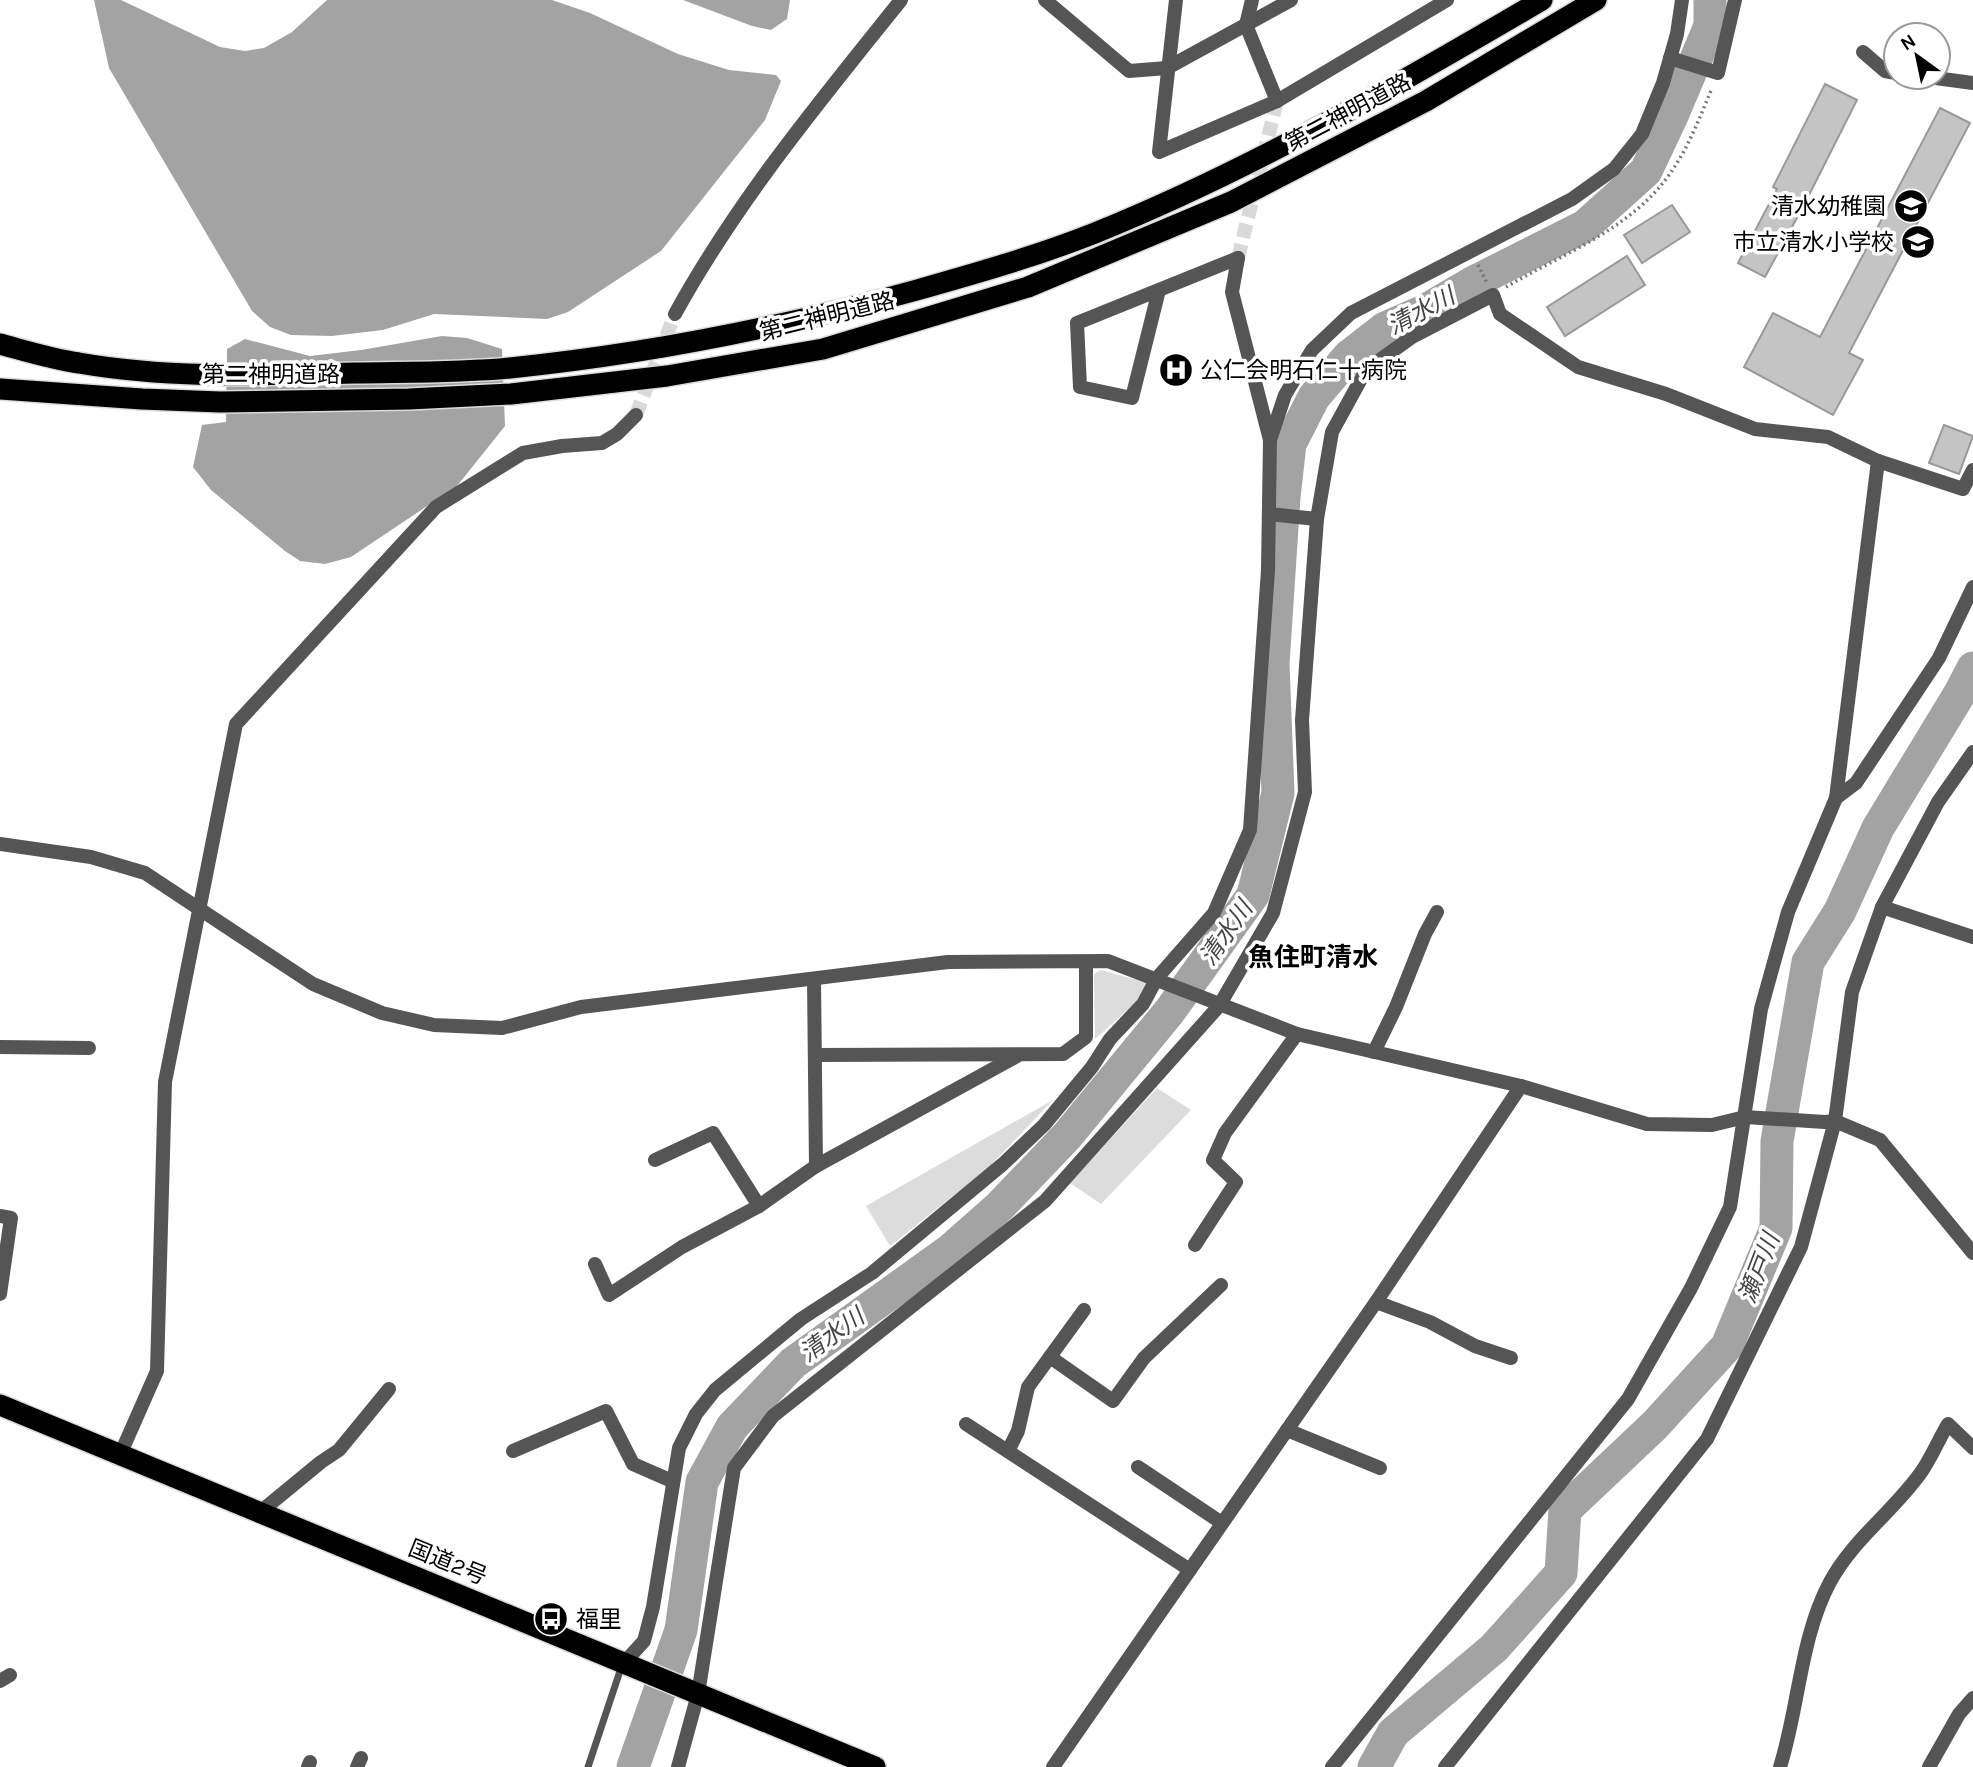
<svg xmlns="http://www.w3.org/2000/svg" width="1973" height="1767" font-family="Karla,'Noto Sans JP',sans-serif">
<rect width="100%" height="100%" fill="#fff"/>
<g fill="#dcdcdc">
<polygon points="1101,970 1148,983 1136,1002 1095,1039 1094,974"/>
<polygon points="1157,1088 1191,1110 1101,1204 1070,1183"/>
<polygon points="1053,1100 988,1168 890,1246 866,1206"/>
</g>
<g fill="#a3a3a3">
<polygon points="94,0 121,0 220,47 245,51 264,48 292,32 327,0 552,0 590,13 678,54 729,70 776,75 781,81 765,120 661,251 568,312 547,319 434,314 383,330 332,336 291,335 270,327 252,311 109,68"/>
<polygon points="683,0 790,0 787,19 771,30 752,26"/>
<polygon points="442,336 467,338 502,349 505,426 457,486 351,557 325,564 300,561 285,551 211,490 193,467 202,425 226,422 227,349 245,339 310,356 361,350"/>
</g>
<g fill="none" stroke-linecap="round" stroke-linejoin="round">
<g stroke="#a3a3a3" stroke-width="33">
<polyline points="633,1767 681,1630 702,1482 732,1427 793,1363 949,1251 1000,1206 1067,1136 1169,1012 1253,895 1278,793 1273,664 1284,497 1290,444 1314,397 1349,356 1385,328 1426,310 1472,283 1585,226 1646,171 1671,118 1710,26 1710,0"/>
<polyline points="1374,1767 1393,1733 1494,1648 1561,1573 1565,1510 1655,1425 1727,1346 1776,1228 1777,1141 1808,962 1840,911 1878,828 1960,693 1973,668"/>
</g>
</g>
<g fill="#c4c4c4" stroke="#999" stroke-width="2">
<polygon points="1825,84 1857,100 1805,203 1765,277 1738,263 1777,189 1773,187"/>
<polygon points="1940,108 1970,123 1849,353 1863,360 1833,415 1744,367 1773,313 1820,337"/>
<polygon points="1672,205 1690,232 1642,263 1624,235"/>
<polygon points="1627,256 1645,285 1565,336 1547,307"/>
<polygon points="1944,425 1973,436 1959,474 1929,463"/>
</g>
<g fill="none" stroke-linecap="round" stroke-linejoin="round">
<g stroke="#d9d9d9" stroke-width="14" stroke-dasharray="14 7" stroke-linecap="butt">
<polyline points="1238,258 1277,101"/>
<polyline points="636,415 675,314"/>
</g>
<g stroke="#dbdbdb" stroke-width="24">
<g id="highway">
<path d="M 0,344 C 26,351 52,359 79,363 C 170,379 263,375 355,373 C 406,372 458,373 510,368 C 647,354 783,327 917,290 C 977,273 1037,256 1095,233 C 1251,170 1397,85 1542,0"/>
<polyline points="0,389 142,399 220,402 409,399 511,394 667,376 823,349 1028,287 1231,202 1426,101 1596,0"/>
<polyline points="0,1405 875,1767"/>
</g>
</g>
<g stroke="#777" stroke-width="3.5" stroke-dasharray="2 3.5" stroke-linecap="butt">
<polyline points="1478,265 1487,283"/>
<path d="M 1506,287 C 1562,254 1631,229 1669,175 C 1688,149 1700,117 1712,88"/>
</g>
<polyline stroke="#555" stroke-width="7" points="588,1767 622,1665"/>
<g stroke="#555" stroke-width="14">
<polyline points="1045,0 1129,71 1167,68 1291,0"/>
<polyline points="1176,0 1159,152 1277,101 1447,0"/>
<polyline points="1252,0 1246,25 1277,101"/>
<polyline points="1863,52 1885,71 1896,73"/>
<polyline points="1670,58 1718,73 1735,0"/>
<polyline points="1928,77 1973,83"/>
<polyline points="1238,258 1232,292 1270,440"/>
<polyline points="1159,290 1132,398 1080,387 1077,323 1238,258"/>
<path d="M 675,314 C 737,201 820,101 901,0"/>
<polyline points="1269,514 1317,519"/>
<polyline points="1836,798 1856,783 1939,658 1973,587"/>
<polyline points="0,844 91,857 145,873 313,984 382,1013 434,1025 502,1028 581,1007 948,962 1108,961 1297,1034 1521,1086 1647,1124 1712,1125 1745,1117 1825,1122 1835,1121 1880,1140 1973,1253"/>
<polyline points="1882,907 1973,937"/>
<polyline points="814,979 816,1166 1017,1056"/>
<polyline points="0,1047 89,1048"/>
<polyline points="1374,1052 1396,1007 1425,934 1437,912"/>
<polyline points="815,1055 1063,1054 1086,1037 1086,962"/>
<polyline points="655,1160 713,1133 759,1206"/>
<polyline points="0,1216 11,1218 0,1294"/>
<polyline points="1195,1245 1236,1182 1213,1160 1225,1133 1297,1034"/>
<polyline points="595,1264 609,1295 682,1247 759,1206 816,1166"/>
<polyline points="1376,1302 1430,1322 1475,1346 1511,1358"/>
<polyline points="1050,1357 1113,1401 1144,1358 1221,1285"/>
<polyline points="966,1424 1190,1570"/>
<polyline points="1287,1430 1380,1468"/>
<polyline points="513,1451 606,1411 633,1464 672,1481"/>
<polyline points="1008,1451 1018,1431 1028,1387 1084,1310"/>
<polyline points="120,1455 157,1371 165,1082 236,724 436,507 523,453 562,446 602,443 617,434 636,415"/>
<polyline points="1138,1467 1222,1523"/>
<polyline points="259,1513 321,1462 339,1450 389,1389"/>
<polyline points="623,1664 644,1641 653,1607 679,1448 696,1414 715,1390 801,1319 872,1273 1003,1164 1044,1125 1092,1067 1110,1039 1143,1004 1157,978 1214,913 1250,830 1268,570 1270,440 1285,395 1312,350 1351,313 1572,199 1614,169 1642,134 1663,83 1677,34 1682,0"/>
<polyline points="0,1681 10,1675"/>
<polyline points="308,1767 310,1762"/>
<polyline points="357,1767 361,1758"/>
<polyline points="678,1767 698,1694 734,1468 773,1416 1045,1201 1219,1006 1273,913 1305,792 1302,720 1317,519 1332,432 1366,370 1412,337 1493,295 1500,314 1578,367 1666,394 1755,429 1828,437 1878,461 1963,489 1973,470"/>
<polyline points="1053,1767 1376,1302 1521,1086"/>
<polyline points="1332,1767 1628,1399 1691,1288 1730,1207 1761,1009 1788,912 1836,798 1878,461"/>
<polyline points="1445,1767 1707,1439 1801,1247 1835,1121 1852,992 1882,907 1938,802 1973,752"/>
<path d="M 1780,1767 C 1799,1707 1800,1638 1830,1582 C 1853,1539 1895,1510 1922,1471 C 1932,1456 1939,1439 1948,1424 L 1973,1448"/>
<polyline points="1929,1767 1959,1714 1973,1698"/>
</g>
<use href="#highway" stroke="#000" stroke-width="21"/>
</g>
<defs>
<g id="school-disc" transform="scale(1.75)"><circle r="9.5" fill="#000" stroke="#fff"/><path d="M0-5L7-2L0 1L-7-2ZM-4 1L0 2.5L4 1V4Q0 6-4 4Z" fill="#fff"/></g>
<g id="hospital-disc" transform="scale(1.75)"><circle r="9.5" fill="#000" stroke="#fff"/><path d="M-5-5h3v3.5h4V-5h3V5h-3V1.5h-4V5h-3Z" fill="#fff"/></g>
<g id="bus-disc" transform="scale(1.75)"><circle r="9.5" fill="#000" stroke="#fff"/><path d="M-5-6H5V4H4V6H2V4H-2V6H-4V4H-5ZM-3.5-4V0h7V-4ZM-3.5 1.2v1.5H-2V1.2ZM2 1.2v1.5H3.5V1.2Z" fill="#fff"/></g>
</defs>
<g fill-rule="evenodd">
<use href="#school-disc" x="1911" y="206"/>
<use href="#school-disc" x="1918" y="242"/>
<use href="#hospital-disc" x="1176" y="370"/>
<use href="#bus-disc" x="551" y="1619"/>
</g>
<g text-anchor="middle" stroke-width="7" stroke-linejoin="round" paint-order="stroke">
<g font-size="23" fill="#000" stroke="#fff">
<text transform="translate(1348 112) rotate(-28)" y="8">第二神明道路</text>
<text transform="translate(827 316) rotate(-14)" y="8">第二神明道路</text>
<text x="271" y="382">第二神明道路</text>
<text transform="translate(448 1562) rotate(22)" y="8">国道2号</text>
</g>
<g font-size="23" fill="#000" stroke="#fff" text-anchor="end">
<text x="1886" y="214">清水幼稚園</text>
<text x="1894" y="250">市立清水小学校</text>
<text x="1200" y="378" text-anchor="start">公仁会明石仁十病院</text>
<text x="576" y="1627" text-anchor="start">福里</text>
</g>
<g font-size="24" font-style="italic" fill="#444" stroke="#fff">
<text transform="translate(1421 311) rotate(-28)" y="8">清水川</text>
<text transform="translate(1226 933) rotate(-55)" y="8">清水川</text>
<text transform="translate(1759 1268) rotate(-69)" y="8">瀬戸川</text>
<text transform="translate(832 1335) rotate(-36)" y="8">清水川</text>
</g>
<g font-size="26" font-weight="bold" fill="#000" stroke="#fff">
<text x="1313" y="966">魚住町清水</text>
</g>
</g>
<g transform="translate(1917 56) rotate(327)"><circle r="33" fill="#ffffff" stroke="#999999" stroke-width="2"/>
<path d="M0-5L12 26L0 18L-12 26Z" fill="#000000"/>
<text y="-10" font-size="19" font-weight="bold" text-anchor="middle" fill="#000000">N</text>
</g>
</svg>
